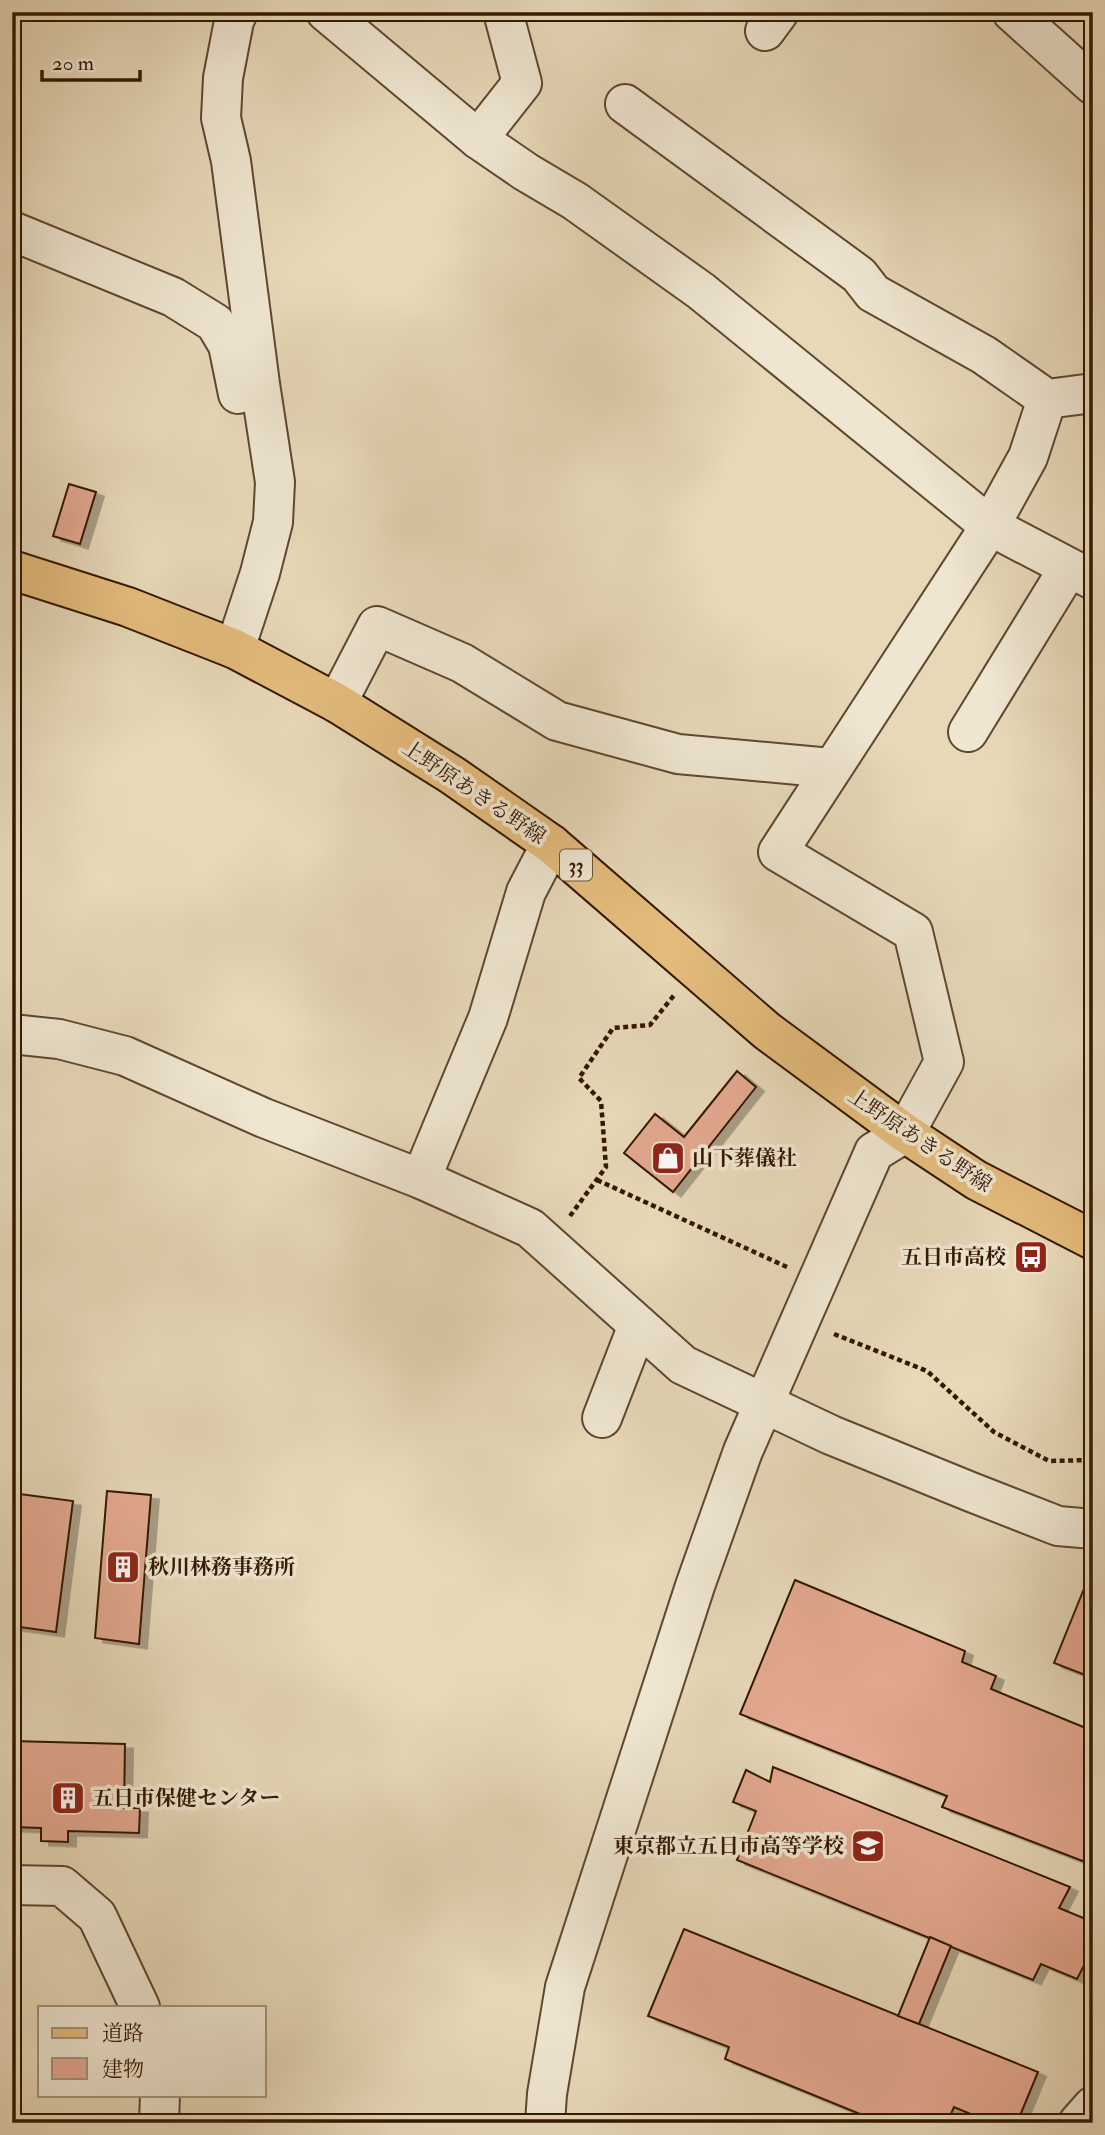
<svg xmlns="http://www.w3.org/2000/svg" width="1105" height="2135" font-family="'IM FELL Double Pica','Noto Serif JP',serif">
<defs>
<filter id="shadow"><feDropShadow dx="8" dy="4.5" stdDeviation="0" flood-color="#0004"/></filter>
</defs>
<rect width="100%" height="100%" fill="#e7d8b8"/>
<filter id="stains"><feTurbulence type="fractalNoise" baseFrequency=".00286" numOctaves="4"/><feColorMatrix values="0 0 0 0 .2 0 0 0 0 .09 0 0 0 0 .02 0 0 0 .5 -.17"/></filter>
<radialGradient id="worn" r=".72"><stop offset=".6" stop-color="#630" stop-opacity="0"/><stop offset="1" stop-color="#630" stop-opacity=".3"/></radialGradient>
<g fill="#e4a990" stroke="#331700" stroke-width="2" filter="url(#shadow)">
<polygon points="69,484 96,492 80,544 53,536"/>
<polygon points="737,1071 756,1087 673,1192 624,1153 655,1114 684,1137"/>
<polygon points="107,1491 151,1495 139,1644 95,1638"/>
<polygon points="12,1493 73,1501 56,1632 12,1626"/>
<polygon points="1092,1569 1093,1569 1093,1678 1054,1663"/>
<polygon points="795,1580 965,1651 962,1662 996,1676 991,1689 1093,1731 1093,1865 942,1807 947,1796 740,1714"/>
<polygon points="12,1741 125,1744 124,1808 140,1808 139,1833 68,1831 68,1842 41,1841 41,1828 12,1827"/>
<polygon points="773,1767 1070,1887 1059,1908 1093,1922 1093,1948 1077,1979 1041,1964 1033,1980 737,1860 756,1811 733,1802 746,1770 770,1782"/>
<polygon points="684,1929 1038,2072 1017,2123 992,2123 954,2107 947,2123 882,2123 725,2059 729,2047 648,2016"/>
<polygon points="930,1937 951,1946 919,2024 898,2016"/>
</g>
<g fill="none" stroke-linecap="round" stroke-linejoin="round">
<g stroke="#60472e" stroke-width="42">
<g id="minor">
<polyline points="326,12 478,139 526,172 575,201 701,291 990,526 1093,580"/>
<polyline points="1012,12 1093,85"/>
<polyline points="765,31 779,12"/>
<polyline points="625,104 859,275 873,293 984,355 1047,399 1093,393"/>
<polyline points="478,139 522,83 503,12"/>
<polyline points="12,231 173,297 215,323 228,345 238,394"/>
<polyline points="235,649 260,573 273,522 275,482 260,384 231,161 221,118 223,78 234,21 238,12"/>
<polyline points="337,703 377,626 462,663 557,721 678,754 831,768"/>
<polyline points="968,732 1068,569"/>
<polyline points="12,1034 59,1039 125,1056 264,1118 421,1179 530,1228 683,1365 831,1435 971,1492 1058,1526 1093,1529"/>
<polyline points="421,1179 488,1018 526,892 551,844"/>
<polyline points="602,1418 638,1325"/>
<polyline points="12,1885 62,1886 97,1916 140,2007"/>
<polyline points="159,2123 160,2095"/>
<polyline points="545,2123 547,2094 565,1987 695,1586 743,1451 874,1152 905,1133 944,1062 913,932 778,852 990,526 1028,457 1047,399"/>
<polyline points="1078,2123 1093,2106"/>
</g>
</g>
<g stroke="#331700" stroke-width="42">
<polyline id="major" points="12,570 128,607 235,649 337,703 452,775 551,844 767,1031 905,1133 976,1180 1093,1240"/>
</g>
<g stroke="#331700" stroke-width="4.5" stroke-dasharray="5 3.5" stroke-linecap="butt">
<polyline points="597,1180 787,1267"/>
<polyline points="570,1216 606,1167 601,1101 579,1078 613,1028 650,1025 675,994"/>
<polyline points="834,1334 927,1371 994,1432 1049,1461 1093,1460"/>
</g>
<use href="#minor" stroke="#efe6d1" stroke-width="38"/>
<use href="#major" stroke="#e4bc7c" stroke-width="38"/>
</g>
<defs>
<g id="shop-square" transform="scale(1.75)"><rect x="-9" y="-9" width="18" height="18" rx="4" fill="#8f2418" stroke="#efe6d1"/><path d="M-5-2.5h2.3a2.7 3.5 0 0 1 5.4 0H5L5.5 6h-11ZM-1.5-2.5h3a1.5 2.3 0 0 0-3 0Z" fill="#fff"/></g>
<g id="bus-square" transform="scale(1.75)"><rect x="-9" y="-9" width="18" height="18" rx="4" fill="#8f2418" stroke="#efe6d1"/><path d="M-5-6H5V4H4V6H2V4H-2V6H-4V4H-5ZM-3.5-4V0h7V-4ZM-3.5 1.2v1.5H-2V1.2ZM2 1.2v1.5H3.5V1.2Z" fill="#fff"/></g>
<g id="building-square" transform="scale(1.75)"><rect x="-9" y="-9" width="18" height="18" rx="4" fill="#8f2418" stroke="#efe6d1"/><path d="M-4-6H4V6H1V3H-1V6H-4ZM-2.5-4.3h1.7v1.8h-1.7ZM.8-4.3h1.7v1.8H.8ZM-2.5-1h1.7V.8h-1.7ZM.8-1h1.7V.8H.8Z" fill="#fff"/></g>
<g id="school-square" transform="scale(1.75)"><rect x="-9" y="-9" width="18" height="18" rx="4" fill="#8f2418" stroke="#efe6d1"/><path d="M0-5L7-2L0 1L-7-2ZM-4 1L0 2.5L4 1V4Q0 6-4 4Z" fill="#fff"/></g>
</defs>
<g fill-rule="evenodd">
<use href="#shop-square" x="668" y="1158"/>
<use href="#bus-square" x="1031" y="1257"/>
<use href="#building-square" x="123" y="1567"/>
<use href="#building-square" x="68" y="1798"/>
<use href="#school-square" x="868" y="1846"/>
</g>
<g text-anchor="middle" stroke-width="7" stroke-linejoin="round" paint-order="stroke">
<rect fill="#efe6d1" stroke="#6b553f" stroke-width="2" x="560" y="849.5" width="32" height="31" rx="5"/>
<g font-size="19" font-weight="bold" fill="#331700">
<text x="576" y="872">33</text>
</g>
<g font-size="21" fill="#331700" stroke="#efe6d1">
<text transform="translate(474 792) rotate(34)" y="7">上野原あきる野線</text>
<text transform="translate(920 1140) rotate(34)" y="7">上野原あきる野線</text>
</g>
<g font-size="21" font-weight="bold" fill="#331700" stroke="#efe6d1" text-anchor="start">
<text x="692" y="1165">山下葬儀社</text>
<text x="1006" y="1264" text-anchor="end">五日市高校</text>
<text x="148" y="1574">秋川林務事務所</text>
<text x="92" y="1805">五日市保健センター</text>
<text x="844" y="1853" text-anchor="end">東京都立五日市高等学校</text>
</g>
</g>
<rect width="1105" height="2135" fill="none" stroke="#e7d8b8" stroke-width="42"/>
<rect x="14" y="14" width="1077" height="2107" fill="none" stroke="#331700" stroke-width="3.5"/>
<rect x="21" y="21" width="1063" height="2093" fill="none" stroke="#331700" stroke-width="2"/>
<rect x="38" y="2006" width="228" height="91" fill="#efe6d1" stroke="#a4937d" stroke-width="2"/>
<rect x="52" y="2028" width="35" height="10" fill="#e4bc7c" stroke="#a4937d" stroke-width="2"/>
<text x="102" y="2040" font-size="21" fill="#331700">道路</text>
<rect x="52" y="2058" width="35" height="21" fill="#e4a990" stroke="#a4937d" stroke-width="2"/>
<text x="102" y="2076" font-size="21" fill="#331700">建物</text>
<path d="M42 70v10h98v-10" fill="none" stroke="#331700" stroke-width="3.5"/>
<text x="52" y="70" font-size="21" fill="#331700" stroke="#efe6d1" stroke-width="5" paint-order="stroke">20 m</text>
<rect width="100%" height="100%" filter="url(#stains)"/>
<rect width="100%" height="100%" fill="url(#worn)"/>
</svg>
